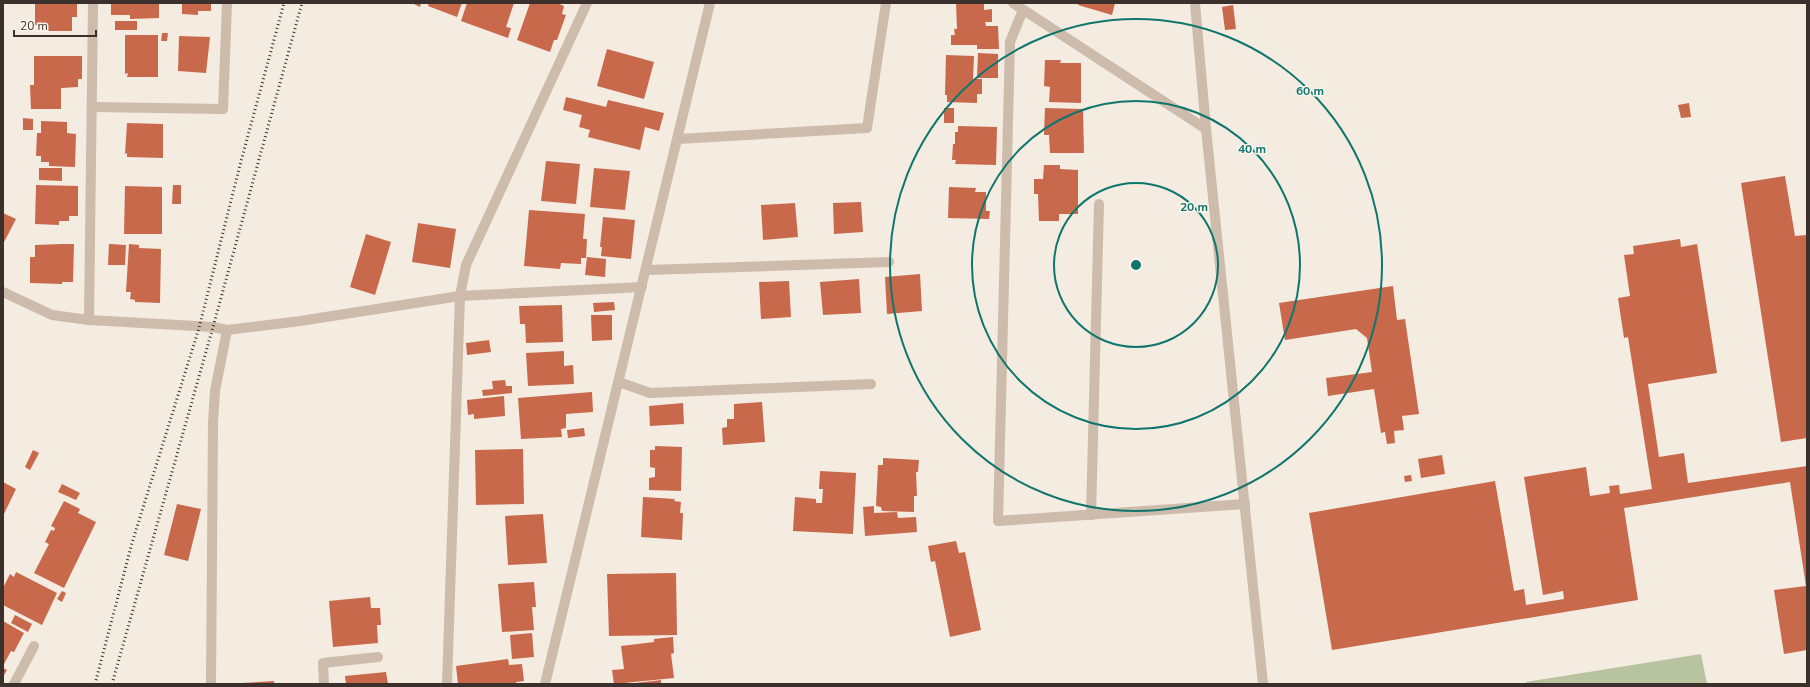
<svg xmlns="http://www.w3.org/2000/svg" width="1810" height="687" font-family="'Nunito Sans',sans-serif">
<rect width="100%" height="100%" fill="#f4ebe1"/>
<polygon fill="#b8c4a0" points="1701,654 1707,684 1526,684 1526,682"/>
<g fill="#c8694b">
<polygon points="35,3 77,3 77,17 72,17 72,31 39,31 38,25 35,25"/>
<polygon points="111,3 159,3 159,18 130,19 130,15 111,15"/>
<polygon points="182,3 211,3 211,11 198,11 198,15 182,14"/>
<polygon points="415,3 421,3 420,7 414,4"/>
<polygon points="429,3 462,3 457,17 428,6"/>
<polygon points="467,3 514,3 506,27 511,28 508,38 461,21"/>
<polygon points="530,3 557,3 564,6 562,14 566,15 557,40 554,40 550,52 517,40"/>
<polygon points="956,3 984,3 984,10 992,9 992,22 985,22 986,26 998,26 999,49 977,49 977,45 951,45 951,35 955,35 954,29 957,29"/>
<polygon points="1079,3 1115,3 1112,15 1078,5"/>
<polygon points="1233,5 1236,29 1225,30 1222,7"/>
<rect x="115" y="21" width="22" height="9"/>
<polygon points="162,33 168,33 167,41 161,41"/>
<polygon points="125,35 158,35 158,77 127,77 128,73 125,74"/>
<polygon points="179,36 210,37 206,73 178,71"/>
<polygon points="607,49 654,62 644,99 597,86"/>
<polygon points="978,53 998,54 998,78 977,78"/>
<polygon points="946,55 974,56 973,79 982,79 982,94 977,94 977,103 947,102 947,95 945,95"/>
<polygon points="34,56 82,56 82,79 78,79 78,87 61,88 61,109 31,109 30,85 34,85"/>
<polygon points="1045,60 1061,60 1060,63 1081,63 1081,103 1049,102 1050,87 1044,86"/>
<polygon points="566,97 606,107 608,100 664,113 659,131 645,127 640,150 588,137 590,130 579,127 582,115 563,110"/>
<polygon points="1689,103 1691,117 1681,118 1678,105"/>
<rect x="944" y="108" width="10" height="15"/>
<polygon points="1045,108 1083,109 1084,153 1050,153 1049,135 1044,135"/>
<polygon points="23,118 33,119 33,130 23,130"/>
<polygon points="41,121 67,122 67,133 76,134 75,167 49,166 49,162 41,162 41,156 36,156 37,133 41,133"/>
<polygon points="127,123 163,124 163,158 127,157 127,153 125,154"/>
<polygon points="958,126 997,127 996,165 955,164 956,160 952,160 953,144 955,144 955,132 958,132"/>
<polygon points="546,161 580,164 576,204 541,201"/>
<polygon points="1044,165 1060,165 1060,169 1078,170 1078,214 1059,214 1059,221 1039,221 1038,194 1034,194 1034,179 1043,179"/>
<polygon points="39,168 62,168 62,181 39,180"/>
<polygon points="594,168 630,171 625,210 590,207"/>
<polygon points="1785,176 1795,236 1807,235 1807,438 1781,442 1741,183"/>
<polygon points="36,185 78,186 78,216 69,216 69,221 59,221 59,225 35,224"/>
<polygon points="173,185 181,185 181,204 172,204"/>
<polygon points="125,186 162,187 162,234 124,234"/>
<polygon points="949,187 976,188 975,192 986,192 986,211 990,211 989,219 948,218"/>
<polygon points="861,202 863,232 834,234 833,203"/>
<polygon points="795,203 798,237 763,240 761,205"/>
<polygon points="529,210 585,214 583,239 587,239 586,258 581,258 581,264 561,263 560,269 524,266"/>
<polygon points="3,213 16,219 3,244"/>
<polygon points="603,217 635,220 631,259 601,256 602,247 600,247"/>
<polygon points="418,223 456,229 450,268 412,262"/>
<polygon points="366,234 391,242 375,295 350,287"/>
<polygon points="1680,239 1681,247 1697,244 1717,373 1648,384 1659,457 1684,453 1688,483 1807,466 1807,650 1784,654 1774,590 1806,586 1790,482 1624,508 1638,600 1332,650 1309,513 1495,481 1514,591 1524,589 1526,605 1564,599 1563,591 1543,595 1524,477 1586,467 1590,496 1610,493 1609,486 1619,485 1620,494 1652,489 1628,337 1624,338 1618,298 1630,296 1624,255 1634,254 1633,246"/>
<polygon points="62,244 74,244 73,282 62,282 62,284 30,283 30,257 35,257 35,245"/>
<polygon points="109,244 126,245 125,265 108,265"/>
<polygon points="129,244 139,245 139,248 161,249 160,303 135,302 135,300 130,299 131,292 126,292"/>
<polygon points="587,257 606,259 605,277 585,275"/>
<polygon points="920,274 922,311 887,314 885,277"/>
<polygon points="859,279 861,313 823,315 820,282"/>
<polygon points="789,281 791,317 761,319 759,282"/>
<polygon points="1393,286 1397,320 1405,319 1419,414 1402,416 1404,430 1394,431 1395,443 1387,444 1385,432 1381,433 1374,389 1328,396 1326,378 1372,372 1367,338 1356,329 1285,340 1279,303"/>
<polygon points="614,302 615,310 594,312 593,303"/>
<polygon points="562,305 563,342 526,343 525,324 520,324 519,306"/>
<polygon points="591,315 612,315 612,340 592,341"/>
<polygon points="489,340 491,352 467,355 466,343"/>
<polygon points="564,351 564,366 573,365 574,384 528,386 526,353"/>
<polygon points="505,380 506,386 512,386 512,393 483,396 482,390 493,389 492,381"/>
<polygon points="592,392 593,412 566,414 566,428 561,429 562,437 521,439 518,398"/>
<polygon points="504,396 505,416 474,419 474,414 468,415 467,400"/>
<polygon points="762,402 765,442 723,445 722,428 727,427 727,419 734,419 734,404"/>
<polygon points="683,403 684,424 650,426 649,406"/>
<polygon points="584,428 585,436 568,438 567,430"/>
<polygon points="655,446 682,447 681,491 649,490 649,478 655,477 655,468 650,467 650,450 655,450"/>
<polygon points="523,449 524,504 476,505 475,450"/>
<polygon points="33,450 39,453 30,470 25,467"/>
<polygon points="1442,455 1445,474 1421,478 1418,459"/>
<polygon points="883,458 919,460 918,472 916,472 917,496 914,496 914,512 882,511 881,507 876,506 878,465 883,465"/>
<polygon points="820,471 856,473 853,534 793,531 795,497 816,499 816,503 822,503 823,489 819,489"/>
<polygon points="1411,475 1412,481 1405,482 1404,476"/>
<polygon points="3,482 16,489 3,516"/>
<polygon points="62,484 80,493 76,500 58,492"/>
<polygon points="643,497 675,499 674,501 681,502 680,513 683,513 682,540 641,537"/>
<polygon points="64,501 80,509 78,513 96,522 64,588 34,573 49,544 45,542 51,530 54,531 55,528 51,526"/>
<polygon points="177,504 201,509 188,561 164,555"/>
<polygon points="874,506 874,513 897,512 898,518 916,517 917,532 865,536 863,507"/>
<polygon points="543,514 547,563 508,565 505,516"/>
<polygon points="956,541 959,553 965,552 981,630 950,637 935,561 931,562 928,546"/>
<polygon points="16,572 57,593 42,625 3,605 3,588 10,574 14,577"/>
<polygon points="676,573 677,635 609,636 607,574"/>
<polygon points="534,582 536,607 532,607 534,630 502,632 498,584"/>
<polygon points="62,591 66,593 62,602 57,599"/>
<polygon points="370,597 371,608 380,608 381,625 377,625 378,643 333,647 329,601"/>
<polygon points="15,615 32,624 28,632 11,623"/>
<polygon points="3,621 24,633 14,652 11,651 3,666"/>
<polygon points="532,633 534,657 512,659 510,635"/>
<polygon points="673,637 674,653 671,654 674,678 614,684 612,670 624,669 621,646 654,642 654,639"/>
<polygon points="508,659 509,665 522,664 524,681 516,682 516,684 458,684 456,666"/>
<polygon points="3,668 7,670 3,677"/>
<polygon points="386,672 388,684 346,684 345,676"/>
<polygon points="661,680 661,684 636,684 636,683"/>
<polygon points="274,681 274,684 242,684 242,683"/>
</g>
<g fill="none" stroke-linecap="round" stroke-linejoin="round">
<g stroke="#cdbbac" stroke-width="10">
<polyline points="1013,3 1206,129"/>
<polyline points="1195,3 1206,129 1263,684"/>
<polyline points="1023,10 1010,42 998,521 1245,504"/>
<polyline points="93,107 223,109 227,3"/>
<polyline points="678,139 867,128 886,3"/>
<polyline points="647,270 889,262"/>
<polyline points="3,292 52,315 89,320 213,327 227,330 300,321 460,296 642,287"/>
<polyline points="89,320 93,3"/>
<polyline points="619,382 650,393 871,384"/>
<polyline points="1091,515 1099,204"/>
<polyline points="14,684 34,646"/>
<polyline points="211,684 213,423 215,391 227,330"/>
<polyline points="324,684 323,663 378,657"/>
<polyline points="447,684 460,296 466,265 587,3"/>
<polyline points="545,684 710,3"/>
</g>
<g stroke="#3b302b" stroke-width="3" stroke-dasharray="1 3" stroke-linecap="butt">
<polyline points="95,684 132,543 199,328 240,165 284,3"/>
<polyline points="112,684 213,327 302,3"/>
</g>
</g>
<g fill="none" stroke="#0f766e" stroke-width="2">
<circle cx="1136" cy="265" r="82"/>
<circle cx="1136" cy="265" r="164"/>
<circle cx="1136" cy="265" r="246"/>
</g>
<circle cx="1136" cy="265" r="6" fill="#0f766e" stroke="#fbf5ee" stroke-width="2"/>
<g font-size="12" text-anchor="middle" font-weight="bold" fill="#0f766e" stroke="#fbf5ee" stroke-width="3" stroke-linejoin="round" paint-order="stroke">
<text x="1310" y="95">60 m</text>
<text x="1252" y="153">40 m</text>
<text x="1194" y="211">20 m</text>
</g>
<rect width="1810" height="687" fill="none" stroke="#3b302b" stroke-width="8"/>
<path d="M14 30v6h82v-6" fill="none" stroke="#3b302b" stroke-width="2"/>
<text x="20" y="30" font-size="12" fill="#3b302b" stroke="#fbf5ee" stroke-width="3" paint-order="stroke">20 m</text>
</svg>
